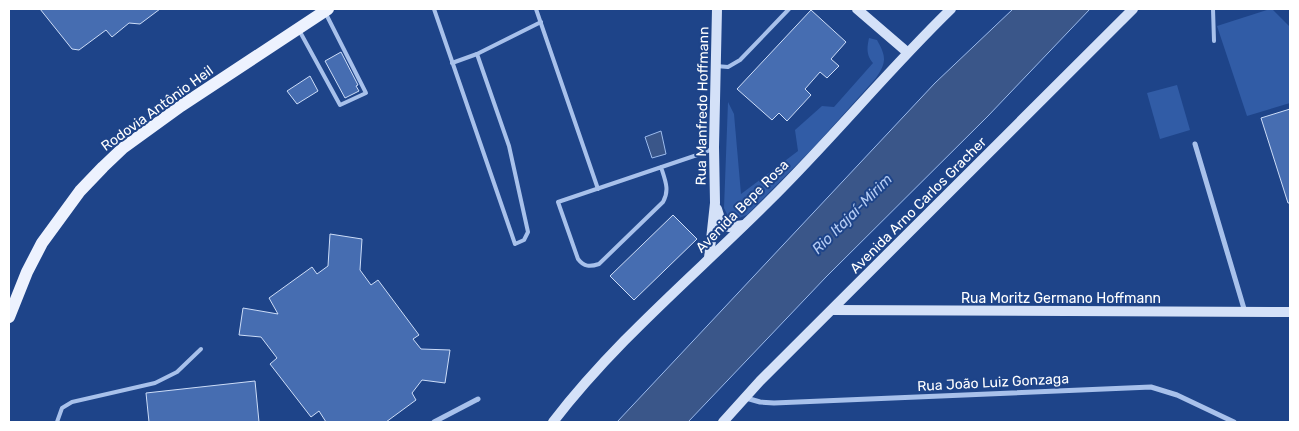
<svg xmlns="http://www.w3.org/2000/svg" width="1299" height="431" font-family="Rubik,sans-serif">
<rect width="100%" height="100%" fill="#1e4489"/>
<g fill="#315ca6">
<polygon points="1270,9 1272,9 1290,27 1290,103 1247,116 1217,26"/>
<path d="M 869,38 L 877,40 C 886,56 887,62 876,78 L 815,146 L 747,215 L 734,220 L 728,216 L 724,208 L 728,102 L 734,114 L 741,194 L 798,151 L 795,130 L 822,106 L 834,107 L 873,63 C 866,55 867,48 869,38 Z"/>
<polygon points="1177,85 1190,130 1160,139 1147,93"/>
</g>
<g fill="#3a5689" stroke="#9cbbed">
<polygon points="1013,9 1090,9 988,116 826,277 688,422 617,422 935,83"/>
<polygon points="661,131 666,154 652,158 645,137"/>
</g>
<g fill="#466db1" stroke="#cdddf8">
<polygon points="40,9 160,9 140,24 129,23 112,37 106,30 79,50 72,49"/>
<polygon points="811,10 846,42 831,59 839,66 827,78 820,72 805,89 811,95 787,121 779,113 772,120 737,89"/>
<polygon points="341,52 358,85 356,86 359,91 345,98 325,61"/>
<polygon points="310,76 318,91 297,104 287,91"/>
<polygon points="1290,109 1290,203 1288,203 1261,118"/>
<polygon points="673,215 697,239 634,300 610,276"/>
<polygon points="330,234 362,239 360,270 371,285 378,280 419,335 413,339 421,349 450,350 445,383 422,380 412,393 416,400 386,422 326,422 319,411 311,417 270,364 277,358 261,337 239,335 243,308 278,314 269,298 312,267 317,274 328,266"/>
<polygon points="255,381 259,422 149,422 146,393"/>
</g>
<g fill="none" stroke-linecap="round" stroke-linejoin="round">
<g stroke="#a8c1eb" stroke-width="4">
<polyline points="434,9 515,244 524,240 528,232 509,146 477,54"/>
<polyline points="536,9 598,189"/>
<polyline points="1213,9 1214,41"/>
<polyline points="299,30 340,105 366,93 326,14"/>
<polyline points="452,63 477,54 541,22"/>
<polyline points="716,66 728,67 740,60 789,9"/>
<path d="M 661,167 C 665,180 670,190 663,202 L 599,264 C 590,267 584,267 578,259 L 558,202 L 706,152 L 713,148"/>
<polyline points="57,422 62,408 72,402 155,383 177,372 201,349"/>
</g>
<g stroke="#a8c1eb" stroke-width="5">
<polyline points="1195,144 1245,312"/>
<polyline points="746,398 760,402 774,403 1151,387 1177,395 1234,422"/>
<polyline points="434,422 478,399"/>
</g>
<g stroke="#d4e1f8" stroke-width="10">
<polyline points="857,9 907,52"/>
<polyline points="717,209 722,225 729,227 744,225"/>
<polyline points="709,258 715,203 714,147 717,9"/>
<polyline points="832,310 1290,312"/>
<path d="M 553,422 C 616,340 696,274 769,201 C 832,139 888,70 951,9"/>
<polyline points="723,422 760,381 1133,9"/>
</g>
<polyline stroke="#edf2fe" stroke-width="12" points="9,317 27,272 42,243 80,191 103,167 123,148 181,106 328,9"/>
</g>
<g text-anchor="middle" stroke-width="4" stroke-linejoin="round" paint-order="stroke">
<g font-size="14" fill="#fff" stroke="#1e4489">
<text transform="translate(702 106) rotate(-89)" y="5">Rua Manfredo Hoffmann</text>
<text transform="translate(157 108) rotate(-36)" y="5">Rodovia Antônio Heil</text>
<text transform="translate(918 205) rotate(-45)" y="5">Avenida Arno Carlos Gracher</text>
<text transform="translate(742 206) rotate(-45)" y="5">Avenida Bepe Rosa</text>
<text x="1061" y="303">Rua Moritz Germano Hoffmann</text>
<text transform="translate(993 382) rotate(-3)" y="5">Rua João Luiz Gonzaga</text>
</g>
<g font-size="15" font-style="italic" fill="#b4cbf3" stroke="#1e4489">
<text transform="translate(852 214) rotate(-45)" y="5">Rio Itajaí-Mirim</text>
</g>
</g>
<rect width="1299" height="431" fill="none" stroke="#ffffff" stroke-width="20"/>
</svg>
